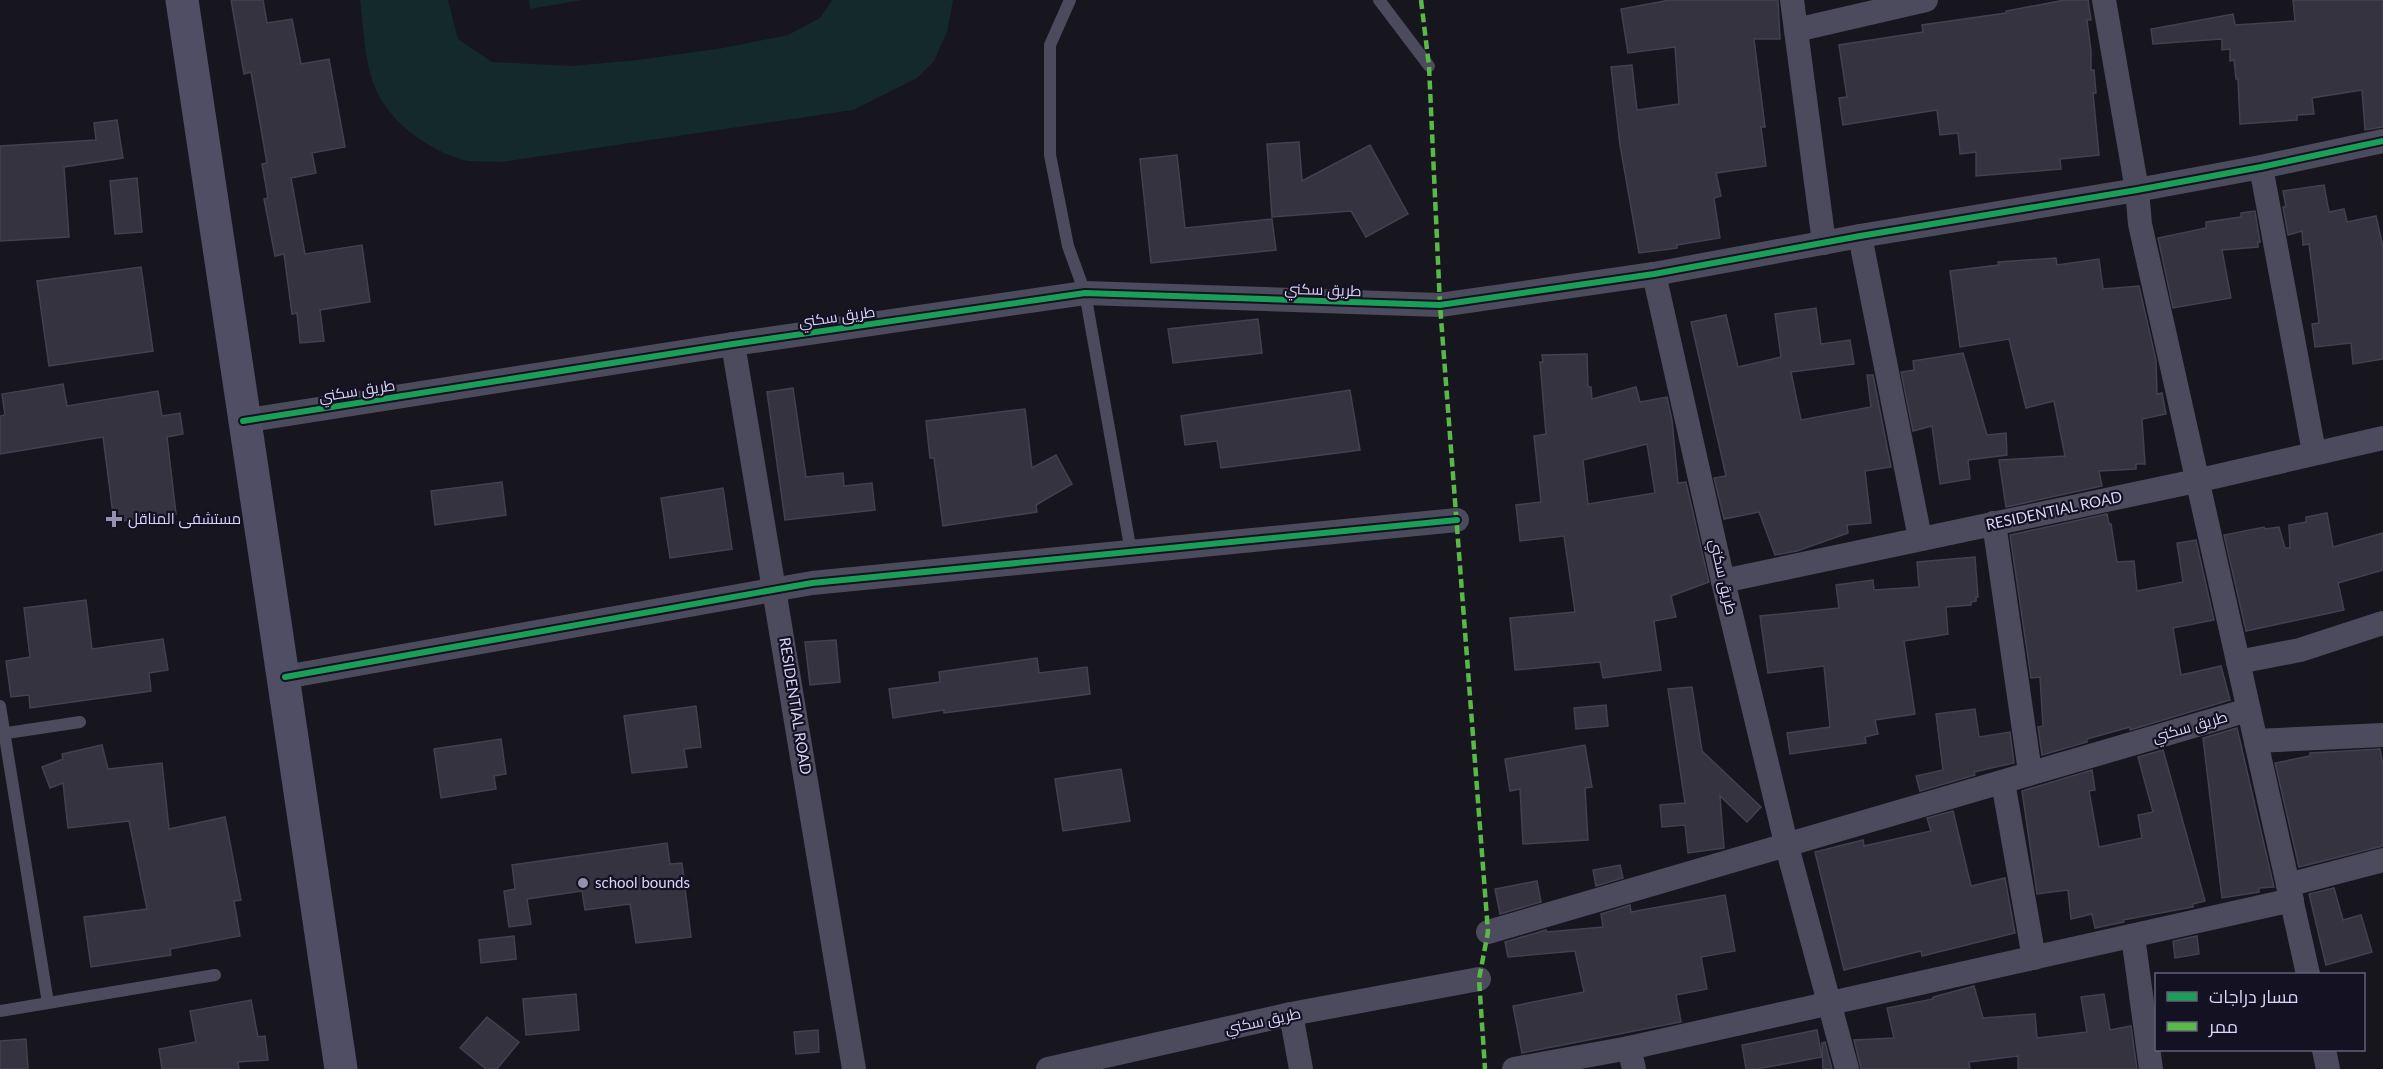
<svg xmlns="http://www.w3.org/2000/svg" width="2383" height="1069" font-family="Lato,Cairo,sans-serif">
<rect width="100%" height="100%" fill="#17151e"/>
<g fill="#142929">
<path d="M 360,0 L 448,0 L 458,39 L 492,62 L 571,66 L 638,60 L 723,48 L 788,35 L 820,18 L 832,0 L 953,0 L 947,32 L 934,61 L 917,78 L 853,110 L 501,162 C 488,161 472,163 460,159 C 421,147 380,114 370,73 C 364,50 363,24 360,0 Z"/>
<polygon points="529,0 582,0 530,9"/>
</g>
<g fill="#353340" stroke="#434051" stroke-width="1.5" fill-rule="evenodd">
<polygon points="231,0 263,0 267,23 292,19 301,64 329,59 345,147 312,153 316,173 291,178 305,254 362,245 370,302 320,310 324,341 300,343 297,313 292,314 284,254 275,256 264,199 268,198 262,164 267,163 251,72 244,74"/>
<polygon points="1670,0 1778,0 1780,39 1754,39 1765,127 1761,127 1766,166 1716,173 1721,196 1714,198 1720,238 1677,245 1677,248 1639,253 1620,145 1611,67 1632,65 1637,110 1679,104 1675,47 1628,53 1621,9"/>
<polygon points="2065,0 2088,0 2091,20 2087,20 2091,51 2091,70 2094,70 2096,93 2093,93 2099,155 2060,159 2061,169 1976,176 1976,152 1960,154 1958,133 1940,135 1937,110 1843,125 1839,98 1847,97 1839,45 1923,32 1922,25 2006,13 2006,11"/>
<polygon points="2293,0 2383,0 2383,127 2365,130 2362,90 2312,98 2314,114 2297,115 2297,120 2240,124 2238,79 2236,79 2234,60 2230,61 2230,49 2222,50 2222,39 2153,44 2151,29 2233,14 2235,25 2295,21"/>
<polygon points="117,120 123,158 64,167 69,237 0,241 0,146 96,140 94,123"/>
<polygon points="1299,142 1302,181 1370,145 1408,214 1366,237 1351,211 1272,217 1267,144"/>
<polygon points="1177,155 1185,228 1272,219 1276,250 1151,263 1140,159"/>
<polygon points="137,178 142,232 115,234 110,181"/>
<polygon points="2324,185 2329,212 2344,209 2347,222 2376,216 2383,247 2383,359 2353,364 2351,343 2315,347 2312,324 2319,323 2309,244 2303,245 2302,231 2288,235 2283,207 2286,207 2283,191"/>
<polygon points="2255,211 2260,242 2258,242 2258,247 2222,250 2231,298 2173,308 2158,238 2206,228 2206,222 2241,217 2241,213"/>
<polygon points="2056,258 2057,265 2099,259 2103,289 2139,286 2156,360 2157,394 2162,393 2166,414 2142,419 2145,464 2136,464 2136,469 2099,471 2102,486 2006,507 1999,460 2065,456 2054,401 2026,408 2009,339 1960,347 1950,271 1999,265 1998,262"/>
<polygon points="141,267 153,351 49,366 37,281"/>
<polygon points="1816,308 1821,344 1850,340 1854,364 1791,372 1801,420 1871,407 1867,375 1873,375 1891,467 1865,471 1871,523 1847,525 1848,533 1797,551 1775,555 1759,512 1724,519 1714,478 1726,476 1691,322 1726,315 1738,367 1781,357 1775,314"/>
<polygon points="1258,319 1262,353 1173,363 1168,329"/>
<polygon points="1963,353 1987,435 2006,433 2007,455 1968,460 1970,479 1940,484 1932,426 1913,431 1901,372 1914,370 1913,361"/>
<path d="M 1587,354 L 1588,387 L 1591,387 L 1592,399 L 1636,387 L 1640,402 L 1667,397 L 1672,420 L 1678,483 L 1686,482 L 1709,582 L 1671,596 L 1676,617 L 1654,621 L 1661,670 L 1603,678 L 1600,662 L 1515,670 L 1510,618 L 1575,612 L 1564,536 L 1520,541 L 1516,505 L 1541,502 L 1534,436 L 1546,434 L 1540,362 L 1543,362 L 1542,355 ZM 1647,444 L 1655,493 L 1588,504 L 1583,460 Z"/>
<polygon points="63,384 67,406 158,391 162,416 180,413 183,434 167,437 176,514 114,522 103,437 0,454 0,416 5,415 2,394"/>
<polygon points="793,388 806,477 843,473 844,486 872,483 875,510 785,520 767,392"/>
<polygon points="1350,390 1360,450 1221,468 1217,441 1185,445 1181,416"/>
<polygon points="1025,409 1032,468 1056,455 1072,484 1036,505 1037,512 943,526 934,458 930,458 926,421"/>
<polygon points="502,482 506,515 435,525 431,491"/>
<polygon points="723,488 732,549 670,558 661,498"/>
<polygon points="2327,513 2333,547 2383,533 2383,570 2338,583 2344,610 2246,631 2224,535 2264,527 2265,529 2279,527 2285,548 2290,548 2289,525 2306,522 2306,517"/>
<polygon points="2107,514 2109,524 2111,524 2117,562 2134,561 2137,591 2183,582 2177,543 2196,540 2214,620 2173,628 2181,675 2221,666 2230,700 2130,730 2130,727 2087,739 2087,742 2042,755 2038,727 2043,726 2040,677 2031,678 2010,535"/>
<polygon points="1975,557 1978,597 1976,597 1976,601 1971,602 1971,605 1946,607 1948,634 1904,641 1915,714 1875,720 1878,734 1865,737 1866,743 1790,754 1787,733 1830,727 1824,666 1768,673 1760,616 1839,608 1836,585 1873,580 1874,590 1919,587 1917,562"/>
<polygon points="86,600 92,649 163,639 168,670 149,673 151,691 30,708 29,695 11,697 6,661 30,657 24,608"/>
<polygon points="836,640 840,682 810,685 805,642"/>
<polygon points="1037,658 1039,673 1087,667 1090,694 944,713 944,710 893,718 889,689 940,682 939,672"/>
<polygon points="1692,687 1702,751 1761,807 1747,822 1720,796 1724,848 1688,853 1685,825 1662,827 1660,805 1685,803 1668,689"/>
<polygon points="1606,705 1608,726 1576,729 1574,708"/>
<polygon points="696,706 701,747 684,749 687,767 632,773 624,716"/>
<polygon points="1975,709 1979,737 2010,732 2014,763 1974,772 1975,775 1920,791 1916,776 1943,770 1936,714"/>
<polygon points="2237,728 2274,887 2259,888 2259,892 2222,898 2203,738"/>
<polygon points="501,739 506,774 494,776 496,789 441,798 434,749"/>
<polygon points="102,745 108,769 162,763 169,829 225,817 241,900 234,901 240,936 170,949 171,955 91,967 84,917 147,909 129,821 68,828 63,783 50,788 42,767 63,759 62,754"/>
<polygon points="1585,745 1592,787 1585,788 1588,840 1523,844 1520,789 1510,791 1505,759"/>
<polygon points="2380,749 2383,765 2383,846 2299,867 2275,763 2310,756 2310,753"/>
<polygon points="2163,750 2205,901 2193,904 2193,907 2123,920 2124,922 2095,928 2092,914 2071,919 2068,890 2037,894 2022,791 2092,770 2095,790 2089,791 2099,847 2142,838 2138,815 2153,812 2138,757"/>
<polygon points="1121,769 1130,821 1063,831 1055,779"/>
<polygon points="1953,811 1971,886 2005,878 2015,933 1922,956 1921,951 1844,970 1815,852 1863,840 1864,846 1931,831 1927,818"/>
<polygon points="667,843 670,864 682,863 691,937 636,943 630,904 585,910 582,891 527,899 531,924 509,927 504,891 515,889 512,865"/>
<polygon points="1620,865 1623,878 1596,886 1593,870"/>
<polygon points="1537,881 1541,902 1500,914 1495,889"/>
<polygon points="2334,888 2343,920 2361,915 2372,952 2326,965 2309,894"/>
<polygon points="1725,895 1735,951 1701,957 1707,989 1676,995 1681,1022 1522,1053 1513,1006 1584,992 1575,951 1508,957 1505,942 1546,930 1547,932 1603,927 1601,914 1630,905 1631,912"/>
<polygon points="514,936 516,959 481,963 479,940"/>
<polygon points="2197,936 2199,954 2175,958 2173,941"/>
<polygon points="1974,986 1983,1018 2035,1014 2037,1038 2087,1032 2081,997 2104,994 2110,1030 2131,1026 2137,1069 2018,1069 2018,1056 1969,1062 1970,1069 1861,1069 1854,1040 1894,1038 1887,1008 1933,999 1933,997"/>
<polygon points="576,994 579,1030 526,1035 523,999"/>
<polygon points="251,1000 258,1037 265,1036 268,1060 238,1062 239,1069 162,1069 159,1049 196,1042 190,1011"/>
<polygon points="487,1017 519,1042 497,1069 486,1069 460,1048"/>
<polygon points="818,1030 819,1052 796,1054 794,1032"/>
<polygon points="1817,1030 1822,1057 1757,1069 1746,1069 1742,1045"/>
<polygon points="26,1039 28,1069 0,1069 0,1041"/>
<polygon points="1825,1042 1832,1069 1823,1069 1822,1043"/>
</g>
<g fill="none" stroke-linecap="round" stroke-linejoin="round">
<g stroke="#4c4b5e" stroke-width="12">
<polyline points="1070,0 1050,45 1050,155 1068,246 1085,293 1131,552"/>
<polyline points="1379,0 1429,66"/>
<polyline points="0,706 48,1003"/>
<polyline points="0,734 80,722"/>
<polyline points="0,1011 215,975"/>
</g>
<g stroke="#4c4b5e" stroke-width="24">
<polyline points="1792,0 1824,243"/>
<polyline points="2104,0 2137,190 2140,224 2308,974"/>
<polyline points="1796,30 1926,0"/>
<polyline points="2261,167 2314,452"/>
<polyline points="1860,236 1920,538"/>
<polyline points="1654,274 1723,581 1786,843 1847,1069"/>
<polyline points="733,344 854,1069"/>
<polyline points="243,421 733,344 1085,293 1440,305 1654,274 1860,236 2137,190 2261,167 2383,141"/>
<polyline points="1994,523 2030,772"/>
<polyline points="1723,581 2196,481 2383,438"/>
<polyline points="2238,662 2300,650 2383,623"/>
<polyline points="285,677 812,583 1457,520"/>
<polyline points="2256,741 2383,735"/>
<polyline points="2003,782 2034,958"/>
<polyline points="2288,885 2383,860"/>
<polyline points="1488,932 2248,710"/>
<polyline points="2133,936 2151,1069"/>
<polyline points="1291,1014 1301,1069"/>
<polyline points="1629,1048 1634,1069"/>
<polyline points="2324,1050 2328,1069"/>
<polyline points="1048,1069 1291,1014 1479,979"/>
<polyline points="1514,1069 1629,1048 2292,900"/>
</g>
<path stroke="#4f4e64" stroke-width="33" d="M 182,0 C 234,357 290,712 341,1069"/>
<polyline stroke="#58b947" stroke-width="4.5" stroke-dasharray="9 4.5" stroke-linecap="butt" points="1421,0 1429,66 1440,305 1488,932 1479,979 1485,1069"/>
<g stroke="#141122" stroke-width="10">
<g id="cycleway">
<polyline points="243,421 733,344 1085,293 1440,305 1654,274 1860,236 2137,190 2261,167 2383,141"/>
<polyline points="285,677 812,583 1457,520"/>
</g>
</g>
<use href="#cycleway" stroke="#1a9f57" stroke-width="6"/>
</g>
<g fill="#9692ae" stroke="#141122" stroke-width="2">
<path d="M111 510h6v6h6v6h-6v6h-6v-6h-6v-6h6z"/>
<circle cx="583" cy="883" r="6"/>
</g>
<g text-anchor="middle" stroke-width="4.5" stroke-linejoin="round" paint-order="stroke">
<g font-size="15" fill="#dbd6fb" stroke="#141122">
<text transform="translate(1323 290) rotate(2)" y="5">طريق سكني</text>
<text transform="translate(837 317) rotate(-8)" y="5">طريق سكني</text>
<text transform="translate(357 391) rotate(-9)" y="5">طريق سكني</text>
<text transform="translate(2054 511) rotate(-12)" y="5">RESIDENTIAL ROAD</text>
<text transform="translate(1723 577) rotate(77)" y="5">طريق سكني</text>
<text transform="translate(795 706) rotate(81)" y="5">RESIDENTIAL ROAD</text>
<text transform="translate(2190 727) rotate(-16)" y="5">طريق سكني</text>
<text transform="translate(1263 1021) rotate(-12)" y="5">طريق سكني</text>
</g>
<g font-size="15" fill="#dbd6fb" stroke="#141122" text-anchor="start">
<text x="128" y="524">مستشفى المناقل</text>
<text x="595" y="888">school bounds</text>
</g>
</g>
<rect x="2155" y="973" width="210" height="78" fill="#141122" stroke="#646079" stroke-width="1.5"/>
<rect x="2167" y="992" width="30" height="9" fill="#1a9f57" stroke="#646079" stroke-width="1.5"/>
<text x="2209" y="1003" font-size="18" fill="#dbd6fb">مسار دراجات</text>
<rect x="2167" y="1022" width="30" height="9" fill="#58b947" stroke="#646079" stroke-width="1.5"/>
<text x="2209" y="1033" font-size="18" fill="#dbd6fb">ممر</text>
</svg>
